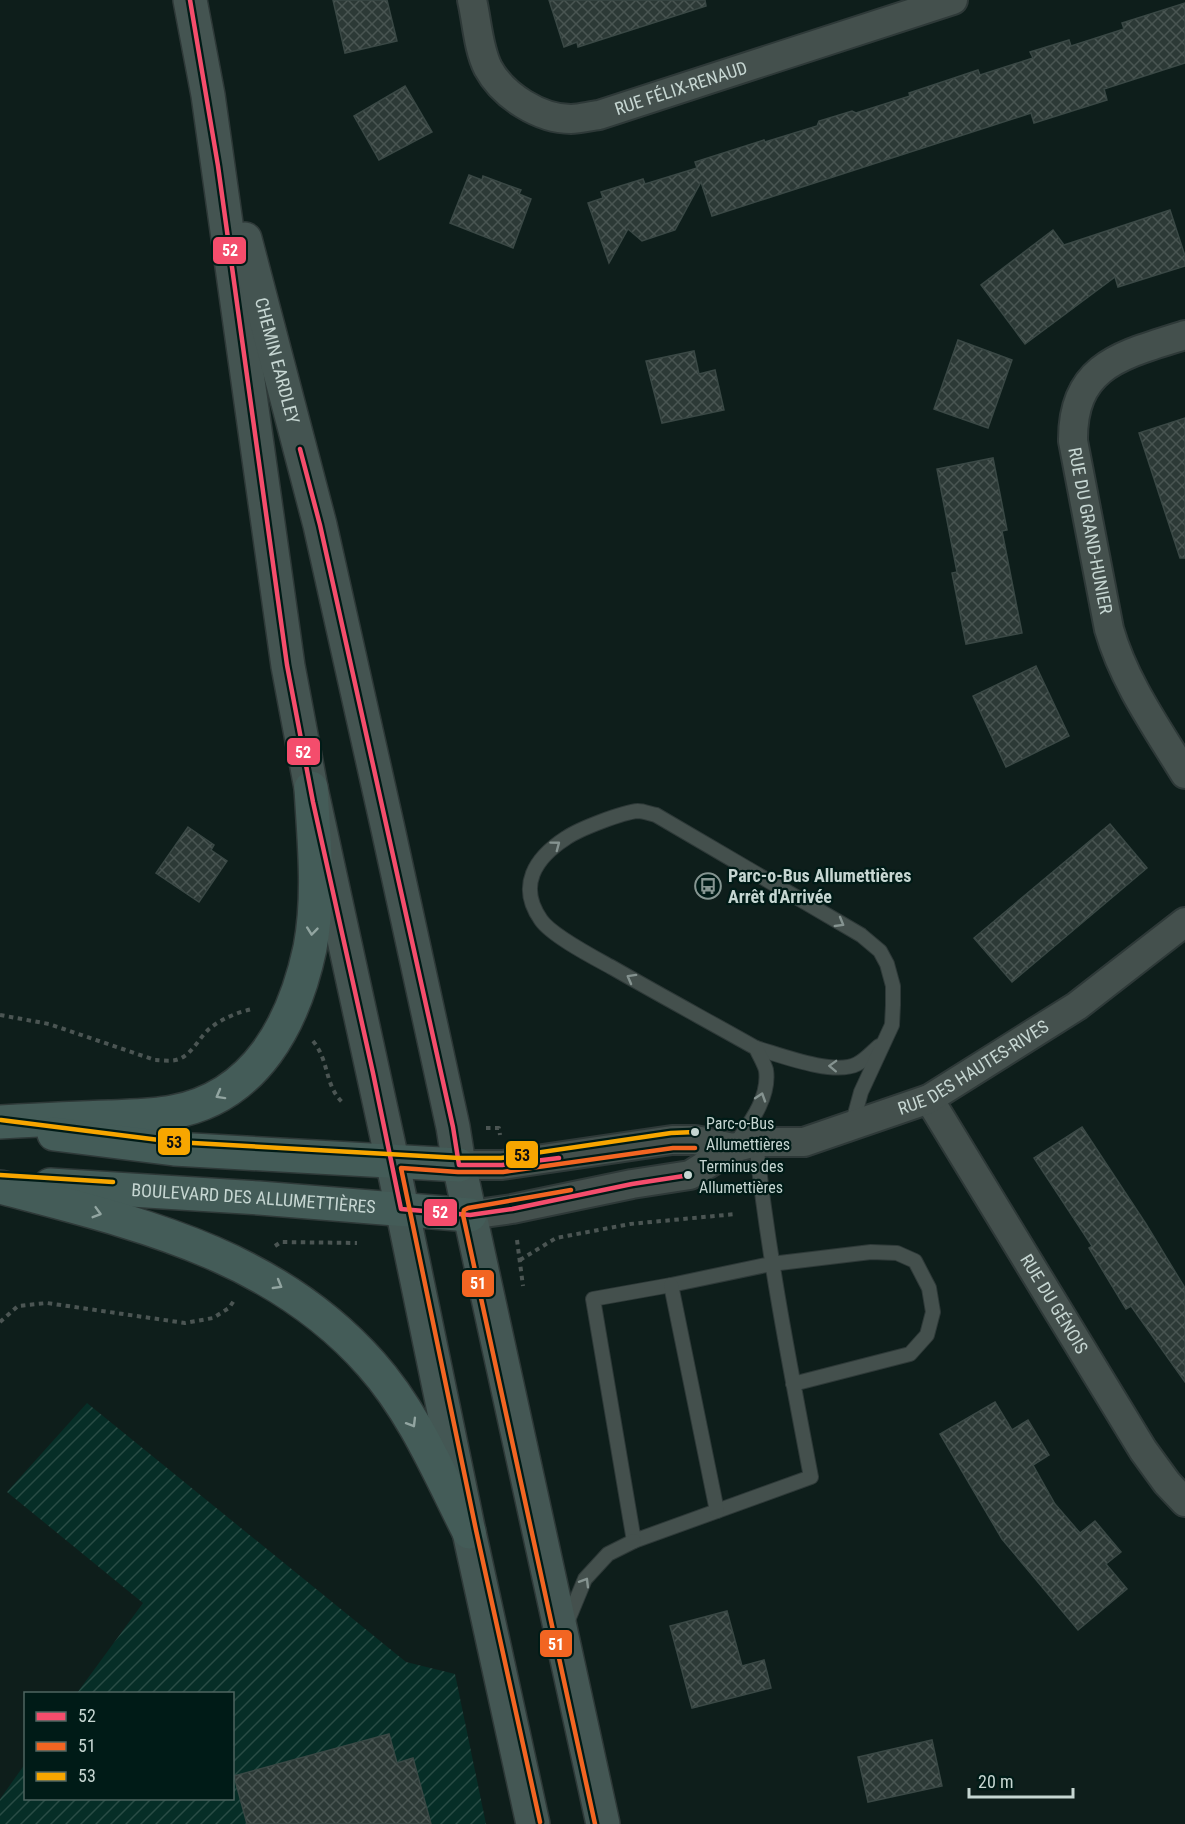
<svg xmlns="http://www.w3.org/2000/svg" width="1185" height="1824" font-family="'Roboto Condensed',sans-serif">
<defs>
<pattern id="industrial-furrows" width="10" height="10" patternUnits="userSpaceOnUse" patternTransform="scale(1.5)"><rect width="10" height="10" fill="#062e27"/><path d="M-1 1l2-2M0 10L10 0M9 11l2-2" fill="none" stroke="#294c45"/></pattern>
<pattern id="building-cross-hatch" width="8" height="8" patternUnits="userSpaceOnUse" patternTransform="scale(1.5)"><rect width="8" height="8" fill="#2c3936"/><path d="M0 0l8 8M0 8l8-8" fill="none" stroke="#495552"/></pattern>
</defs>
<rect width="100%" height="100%" fill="#0e1e1b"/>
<polygon fill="url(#industrial-furrows)" points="87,1403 406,1662 455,1674 486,1824 0,1824 0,1799 25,1764 26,1798 232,1798 232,1694 77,1693 143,1603 7,1492"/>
<g fill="url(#building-cross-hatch)" stroke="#3a4845" stroke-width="1.5">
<polygon points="333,0 387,0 397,41 345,53"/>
<polygon points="549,0 705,0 706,6 578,47 577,42 564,47"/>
<polygon points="1185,3 1185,63 1104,89 1107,100 1034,123 1031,113 712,216 701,182 675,230 642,241 628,229 609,263 588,203 603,198 601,192 643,179 645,184 697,168 695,162 764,140 765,142 817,126 819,121 852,111 856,113 910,96 909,93 978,70 980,75 1033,58 1030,52 1069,40 1071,46 1124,29 1122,23"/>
<polygon points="405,86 432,132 379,160 354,116"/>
<polygon points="469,175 482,180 483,176 521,190 519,194 531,199 513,248 450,223"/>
<polygon points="1170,210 1185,256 1185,266 1118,287 1115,277 1025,344 981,285 1053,230 1064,245"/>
<polygon points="958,340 1012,360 988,428 934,409"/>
<polygon points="694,351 699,374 715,370 724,410 662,423 646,361"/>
<polygon points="1185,418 1185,558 1180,558 1139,433"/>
<polygon points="993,458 1007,530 1002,531 1022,633 966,644 952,573 957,572 937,469"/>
<polygon points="1036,666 1069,736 1006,767 973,696"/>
<polygon points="1110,824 1147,868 1012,982 974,938"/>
<polygon points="188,827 214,845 211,850 227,861 199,902 156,873"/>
<polygon points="1082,1127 1146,1224 1185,1288 1185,1382 1131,1306 1126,1309 1089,1248 1092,1246 1034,1158"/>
<polygon points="995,1402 1012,1430 1028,1420 1049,1455 1033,1465 1055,1504 1080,1533 1095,1521 1121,1552 1106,1564 1127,1589 1078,1630 1002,1539 940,1434"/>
<polygon points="727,1611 742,1666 764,1660 771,1688 692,1708 670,1626"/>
<polygon points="389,1734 397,1763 413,1758 431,1824 247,1824 234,1776"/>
<polygon points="932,1740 942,1786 868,1802 858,1757"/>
</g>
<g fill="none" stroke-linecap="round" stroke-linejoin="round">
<g stroke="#2e3938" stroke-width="16">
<g id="lane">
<path d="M 756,1048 C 780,1055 834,1076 857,1064 C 865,1060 872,1052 879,1046"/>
<path d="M 756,1142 C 768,1255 790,1366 811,1477 L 634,1541 L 593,1299 L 671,1285 L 771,1264 L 871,1252 L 897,1253 L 915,1261 L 929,1288 L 933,1312 L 927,1335 L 910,1354 L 793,1384"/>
<path d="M 736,1143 C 750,1123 770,1097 766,1070 C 764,1063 759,1055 756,1048 C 708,1021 660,995 613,968 C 595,958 552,936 541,920 C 517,886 535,858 566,838 C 579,829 623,812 638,811 C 644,811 650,814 656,815 L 861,935 L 880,951 L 887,964 L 893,986 L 893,1005 L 892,1025 L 861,1092 L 852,1125"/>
<polyline points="671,1285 717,1511"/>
<polyline points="566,1625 585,1579 608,1554 634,1541"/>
</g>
</g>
<g stroke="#2e3938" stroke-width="32">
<g id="street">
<path id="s1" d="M 472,0 C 477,21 478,48 488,68 C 503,96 540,119 571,119 C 580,119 590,116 599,115 L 953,0"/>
<path id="s2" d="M 1185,335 C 1123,355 1072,364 1073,441 L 1109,629 C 1124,682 1157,728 1185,774"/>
<path id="s3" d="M 929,1099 L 1143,1450 L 1167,1483 L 1185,1502"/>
<polyline points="459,1165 502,1165 672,1140 695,1140 733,1148"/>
<path id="s4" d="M 470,1215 L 512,1209 L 632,1184 L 690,1175 L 733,1148 L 756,1142 L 804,1142 L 929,1099 L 1077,1006 L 1185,922"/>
</g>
</g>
<g stroke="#2e3938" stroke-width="36">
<g id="secondary">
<polyline points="190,0 208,95 288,666 311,788 392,1160"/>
<path id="s5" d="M 245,239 L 320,525 L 388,829 L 453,1127 L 459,1165"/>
</g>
</g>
<g stroke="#2e3938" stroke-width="36">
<g id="primary">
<polyline points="392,1160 469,1532 533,1824"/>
<polyline points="459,1165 603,1824"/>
</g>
</g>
<g stroke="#2e3938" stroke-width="36">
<g id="highway">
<path d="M 0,1122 C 36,1120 73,1118 109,1117 C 130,1116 153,1116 173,1112 C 256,1097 294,1023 310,948 C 320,896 314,841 311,788"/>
<polyline points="54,1134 174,1149 459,1165"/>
<path id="s6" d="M 50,1185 L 259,1198 L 470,1215"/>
<path d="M 0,1187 C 136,1223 273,1253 371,1364 C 414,1412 440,1475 469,1532"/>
</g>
</g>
<g stroke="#4b5553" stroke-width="4" stroke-dasharray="4.5 4.5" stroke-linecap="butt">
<path d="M 0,1015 L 49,1024 L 155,1060 C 162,1060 172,1062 179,1059 C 192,1054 199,1038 209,1029 C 221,1019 238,1012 252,1009"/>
<path d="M 313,1041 C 330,1062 324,1085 343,1103"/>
<polyline points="486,1128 499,1128 500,1135"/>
<polyline points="517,1240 523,1286"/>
<polyline points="275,1246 281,1242 357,1243"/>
<polyline points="520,1260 556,1238 630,1224 736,1214"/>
<polyline points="0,1322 18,1306 47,1303 185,1323 213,1318 229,1308 235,1299"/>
</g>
<use href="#lane" stroke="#44504d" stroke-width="14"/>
<use href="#street" stroke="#44504d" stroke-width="28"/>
<use href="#secondary" stroke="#445451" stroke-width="33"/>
<use href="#primary" stroke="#445754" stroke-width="33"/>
<use href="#highway" stroke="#445c58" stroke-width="33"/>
<g stroke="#001b17" stroke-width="9">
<g id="bus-1">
<polyline points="190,0 218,166 287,665 313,802 373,1073 401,1209 470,1215 512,1209 632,1184 690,1175"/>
<polyline points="300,449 320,525 453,1127 459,1165 502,1165 559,1158"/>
</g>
</g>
<g stroke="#001b17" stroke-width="9">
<g id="bus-2">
<polyline points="571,1190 468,1208 464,1210 463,1215 595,1824"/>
<polyline points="540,1822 476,1530 401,1168 458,1172 503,1172 673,1148 695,1148"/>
</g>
</g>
<g stroke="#001b17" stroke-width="9">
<g id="bus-3">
<polyline points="1,1120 175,1142 459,1158 501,1158 671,1133 695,1132"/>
<polyline points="0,1175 113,1182"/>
</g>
</g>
<use href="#bus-1" stroke="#f44d6c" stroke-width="4.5"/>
<use href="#bus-2" stroke="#f26522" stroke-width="4.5"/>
<use href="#bus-3" stroke="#f7a600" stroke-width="4.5"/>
</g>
<defs><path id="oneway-chevron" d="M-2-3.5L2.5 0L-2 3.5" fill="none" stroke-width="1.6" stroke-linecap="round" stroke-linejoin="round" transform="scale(1.5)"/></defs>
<g stroke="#859390">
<use href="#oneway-chevron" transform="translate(556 845) rotate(-37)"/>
<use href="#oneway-chevron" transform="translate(840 923) rotate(30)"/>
<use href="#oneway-chevron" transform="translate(631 978) rotate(-151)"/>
<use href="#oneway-chevron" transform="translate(833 1066) rotate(-178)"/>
<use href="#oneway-chevron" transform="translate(761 1097) rotate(-72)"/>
<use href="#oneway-chevron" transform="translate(585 1582) rotate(-59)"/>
</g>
<g stroke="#92a5a1">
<use href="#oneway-chevron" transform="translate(312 931) rotate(96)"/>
<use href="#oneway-chevron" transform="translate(220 1095) rotate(151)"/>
<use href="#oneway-chevron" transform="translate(97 1213) rotate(16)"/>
<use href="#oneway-chevron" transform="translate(278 1285) rotate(30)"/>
<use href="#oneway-chevron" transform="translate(412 1423) rotate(59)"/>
</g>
<defs>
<g id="bus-ring" transform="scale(1.35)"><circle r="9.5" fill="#001b17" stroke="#869692" stroke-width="1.5"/><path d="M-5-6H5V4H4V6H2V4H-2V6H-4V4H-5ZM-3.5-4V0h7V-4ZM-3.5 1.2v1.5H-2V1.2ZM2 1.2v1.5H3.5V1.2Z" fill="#869692"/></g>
</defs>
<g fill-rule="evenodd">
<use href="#bus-ring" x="708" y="886"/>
</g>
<g fill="#c6d6d2" stroke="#001b17" stroke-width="2">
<circle cx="695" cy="1132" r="5"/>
<circle cx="688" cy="1175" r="5"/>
</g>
<g text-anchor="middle" stroke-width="4.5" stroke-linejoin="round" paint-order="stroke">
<g font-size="16" fill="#c6d6d2" stroke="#001b17" text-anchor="start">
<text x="706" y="1129">Parc-o-Bus<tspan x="706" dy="21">Allumettières</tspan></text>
<text x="699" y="1172">Terminus des<tspan x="699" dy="21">Allumettières</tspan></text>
</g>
<g font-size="18" fill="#c6d6d2" stroke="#001b17">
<text dy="6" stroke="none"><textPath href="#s1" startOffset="286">RUE FÉLIX-RENAUD</textPath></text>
<text dy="6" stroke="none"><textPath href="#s5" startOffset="126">CHEMIN EARDLEY</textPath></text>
<text dy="6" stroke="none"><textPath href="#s2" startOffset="262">RUE DU GRAND-HUNIER</textPath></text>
<text dy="6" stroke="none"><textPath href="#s4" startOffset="532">RUE DES HAUTES-RIVES</textPath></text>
<text dy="6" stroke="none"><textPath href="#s6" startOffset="204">BOULEVARD DES ALLUMETTIÈRES</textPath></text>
<text dy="6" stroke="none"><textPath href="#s3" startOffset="240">RUE DU GÉNOIS</textPath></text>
</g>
<g font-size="18" font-weight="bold" fill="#c6d6d2" stroke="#001b17" text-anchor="start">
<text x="728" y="882">Parc-o-Bus Allumettières<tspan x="728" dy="21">Arrêt d'Arrivée</tspan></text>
</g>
</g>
<g stroke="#001b17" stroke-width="2">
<rect x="212" y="236" width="35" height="29" rx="6" fill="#f44d6c"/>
<rect x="286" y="737" width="35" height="29" rx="6" fill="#f44d6c"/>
<rect x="157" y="1127" width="34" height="29" rx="6" fill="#f7a600"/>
<rect x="505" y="1140" width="34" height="29" rx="6" fill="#f7a600"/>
<rect x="423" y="1198" width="35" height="29" rx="6" fill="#f44d6c"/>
<rect x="461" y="1269" width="34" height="29" rx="6" fill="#f26522"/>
<rect x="539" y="1629" width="34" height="29" rx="6" fill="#f26522"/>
</g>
<g font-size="16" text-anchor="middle" font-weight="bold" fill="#fff">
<text x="230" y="256">52</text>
<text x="303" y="758">52</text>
<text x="440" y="1218">52</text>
<text x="478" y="1289">51</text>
<text x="556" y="1650">51</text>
</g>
<g font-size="16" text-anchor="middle" font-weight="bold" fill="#111">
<text x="174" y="1148">53</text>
<text x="522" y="1161">53</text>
</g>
<rect x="24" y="1692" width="210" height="108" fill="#001b17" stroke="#4f6662" stroke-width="1.5"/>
<rect x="36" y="1712" width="30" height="9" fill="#f44d6c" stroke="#4f6662" stroke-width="1.5"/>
<text x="78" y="1722" font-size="18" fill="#c6d6d2">52</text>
<rect x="36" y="1742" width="30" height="9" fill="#f26522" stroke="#4f6662" stroke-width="1.5"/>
<text x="78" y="1752" font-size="18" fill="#c6d6d2">51</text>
<rect x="36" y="1772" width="30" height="9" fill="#f7a600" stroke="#4f6662" stroke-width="1.5"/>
<text x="78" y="1782" font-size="18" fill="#c6d6d2">53</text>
<path d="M969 1788v9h104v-9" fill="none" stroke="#c6d6d2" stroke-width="3"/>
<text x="978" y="1788" font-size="18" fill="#c6d6d2" stroke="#001b17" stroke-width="4.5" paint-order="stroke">20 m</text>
</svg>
